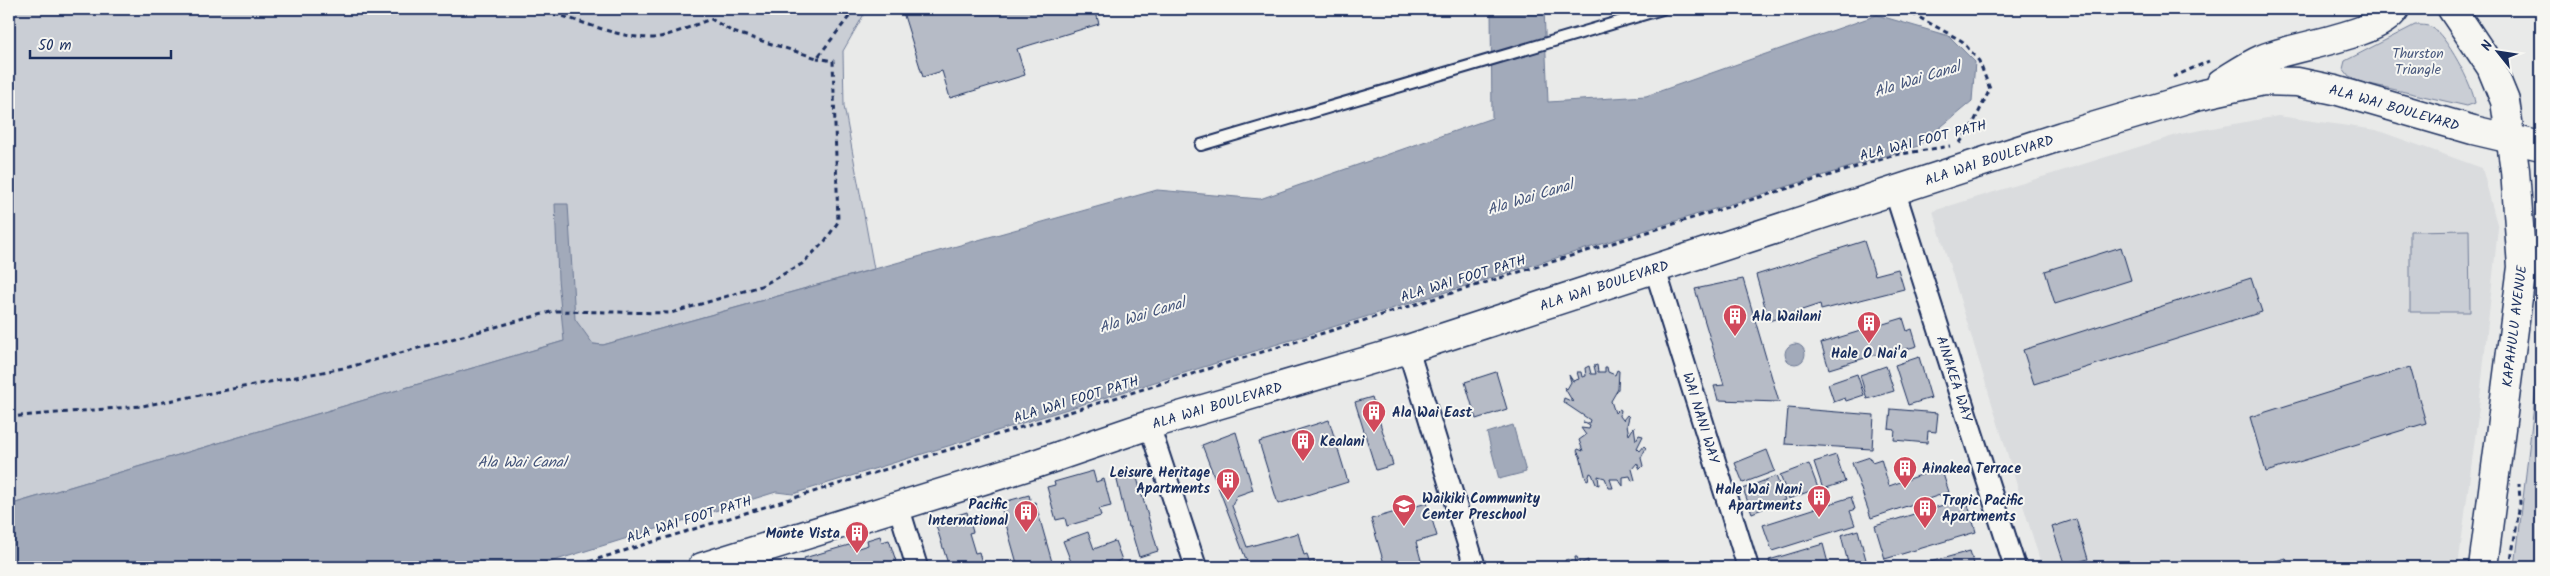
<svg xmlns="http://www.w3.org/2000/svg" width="2550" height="576" font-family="Kalam,sans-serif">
<rect width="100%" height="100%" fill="#e9eae9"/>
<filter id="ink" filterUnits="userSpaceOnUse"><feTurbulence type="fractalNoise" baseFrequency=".02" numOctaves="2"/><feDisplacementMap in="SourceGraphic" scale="10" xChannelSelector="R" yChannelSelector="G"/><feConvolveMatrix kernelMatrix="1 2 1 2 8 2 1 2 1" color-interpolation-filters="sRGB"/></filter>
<g filter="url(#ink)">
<polygon fill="#dadcde" points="2278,116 2376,130 2482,168 2498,228 2479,408 2458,567 2042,567 1933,211 2180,134"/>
<g fill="#caced5" stroke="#727e9a">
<polygon points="9,9 867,9 843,51 844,106 874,269 603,345 564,341 9,505"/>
<path d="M 2415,25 C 2420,25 2427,25 2431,27 C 2446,34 2473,86 2475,103 L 2467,106 L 2361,82 L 2349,77 L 2343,69 L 2345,61 Z"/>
<polygon points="2469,230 2470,312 2410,312 2410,231"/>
<polygon points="2541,346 2541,567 2515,567"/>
</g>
<g fill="#a2aaba" stroke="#6c7995">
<polygon points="1491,9 1544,9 1548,102 1646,96 1877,15 1949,36 1975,62 1972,101 1918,146 793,494 776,492 534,567 9,567 9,505 564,341 558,279 555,204 568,204 575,319 593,344 603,345 1157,190 1260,199 1492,118"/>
<circle cx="1795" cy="354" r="10"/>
<polygon points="1513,425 1526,472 1499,479 1487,433"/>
</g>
<g fill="#b6bbc6" stroke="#1b2f5e">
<polygon points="902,9 1095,9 1099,24 1017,49 1025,75 950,98 942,71 923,77"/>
<polygon points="1864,241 1875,275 1898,269 1904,289 1821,310 1820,304 1769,321 1756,275"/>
<polygon points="2121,247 2131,280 2055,304 2045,271"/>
<polygon points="2251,278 2262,312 2034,384 2023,350"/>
<polygon points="1743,279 1779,402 1718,400 1714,386 1724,385 1695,289"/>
<polygon points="1903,318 1907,331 1912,329 1917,346 1892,353 1891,350 1829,369 1821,343"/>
<polygon points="1919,357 1931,398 1908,405 1895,365"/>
<polygon points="1597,365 1598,372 1605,372 1605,367 1607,367 1608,372 1615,375 1617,370 1619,371 1618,389 1611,401 1615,413 1619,409 1621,410 1620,416 1623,420 1627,415 1629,417 1627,425 1629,435 1634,427 1636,440 1639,435 1643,436 1637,448 1640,451 1644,446 1646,448 1641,458 1643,466 1640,469 1637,463 1632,469 1635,480 1632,481 1630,476 1623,477 1623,486 1618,479 1610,479 1613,488 1609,488 1605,478 1598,476 1599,485 1596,484 1592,474 1590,473 1588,480 1586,479 1580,456 1577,451 1578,449 1583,451 1579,440 1586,435 1581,428 1589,429 1590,426 1583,422 1589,423 1590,420 1563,402 1564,398 1573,402 1564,387 1567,389 1571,382 1569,375 1573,381 1579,379 1577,372 1581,372 1582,377 1586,376 1585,368 1589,366 1591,374 1596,374 1594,366"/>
<polygon points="1886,366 1894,391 1867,399 1860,375"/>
<polygon points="2410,367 2426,423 2266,472 2250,417"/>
<polygon points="1496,372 1507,409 1476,419 1465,382"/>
<polygon points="1857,374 1864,395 1846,401 1845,398 1834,402 1828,384"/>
<polygon points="1372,397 1393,465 1376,470 1355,402"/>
<polygon points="1788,408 1874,415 1872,449 1785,444"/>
<polygon points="1891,409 1938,413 1936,432 1928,431 1927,443 1894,440 1895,430 1889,429"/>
<polygon points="1329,420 1348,482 1278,504 1259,442"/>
<polygon points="1236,432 1253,490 1236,496 1232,506 1247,547 1298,533 1304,555 1307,554 1309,562 1314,561 1315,567 1249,567 1202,445"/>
<polygon points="1767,450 1775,471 1743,483 1735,463"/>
<polygon points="1836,455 1845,482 1823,489 1814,462"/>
<polygon points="1870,457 1872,462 1881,459 1889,486 1941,468 1949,492 1871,518 1852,463"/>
<polygon points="1809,464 1818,488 1789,499 1780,475"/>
<polygon points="1093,471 1096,482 1104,479 1111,506 1099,509 1101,516 1067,526 1065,518 1056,520 1047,487 1055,485 1054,482"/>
<polygon points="1135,471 1158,551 1139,557 1130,527 1128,527 1116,476"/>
<polygon points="1776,476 1785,500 1752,513 1743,489"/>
<polygon points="1029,495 1031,503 1035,502 1052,562 1049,563 1050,567 1018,567 1000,503"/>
<polygon points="1851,497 1855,509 1850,511 1855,525 1772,551 1763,525"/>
<polygon points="1966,498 1976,532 1885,559 1875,526"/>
<polygon points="1427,503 1437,536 1416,542 1423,567 1385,567 1371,519"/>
<polygon points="967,512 973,532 969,533 975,553 979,552 983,567 949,567 935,522"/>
<polygon points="2076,519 2088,559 2065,566 2052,527"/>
<polygon points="1858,530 1868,567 1849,567 1841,535"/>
<polygon points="1088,532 1094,549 1115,541 1122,560 1101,567 1073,567 1063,541"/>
<polygon points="880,536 882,542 889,540 896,561 887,564 888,567 807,567 804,558 849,545 855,549 868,545 867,540"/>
<polygon points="1823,544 1829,567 1771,567 1769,560"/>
<polygon points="1970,551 1975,567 1912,567"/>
<polygon points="1575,557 1577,557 1580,564 1588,560 1588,567 1567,567 1565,560 1569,559 1572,566 1576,564"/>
<polygon points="2286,558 2289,567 2256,567"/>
</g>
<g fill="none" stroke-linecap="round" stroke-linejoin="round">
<g stroke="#1b2f5e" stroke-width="14">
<polyline id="lane" points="1201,145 1662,9"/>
</g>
<g stroke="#1b2f5e" stroke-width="24">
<g id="street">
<path id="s1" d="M 1895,192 L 2015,567"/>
<path id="s2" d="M 1655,269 L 1748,567"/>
<polyline points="1408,349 1475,567"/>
<polyline points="1149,425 1196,567"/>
<polyline points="898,505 917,567"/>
</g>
</g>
<g stroke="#1b2f5e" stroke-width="31">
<g id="secondary">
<polyline points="2452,9 2491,67 2505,101 2515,170 2522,267 2483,567"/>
<path d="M 2221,83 C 2234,75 2248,65 2262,59 C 2291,46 2379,36 2395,9"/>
<path id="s3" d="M 702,567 L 1035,464 L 1149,425 L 1408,349 L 2062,136 L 2200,95 L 2263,81 L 2297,82 L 2335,90 L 2473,130 L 2541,146"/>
</g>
</g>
<g stroke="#1b2f5e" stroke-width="3" stroke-dasharray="5 4" stroke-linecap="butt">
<path d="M 528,9 C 570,13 609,38 652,38 C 665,38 697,24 711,19 L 733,32 L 817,58 L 855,9"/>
<polyline points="1904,9 1962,41 1979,61 1990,89 1973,124 1959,144"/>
<polyline points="2173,77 2209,61"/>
<polyline points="2538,177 2541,178 2541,183"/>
<polyline points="9,417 142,406 349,367 554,311 671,313 761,286 802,264 825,241 838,222 833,61 817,58"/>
<polyline points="572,567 1895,155 1950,146"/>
<polyline points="2510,567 2520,503 2519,484"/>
</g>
<use href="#lane" stroke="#f6f6f2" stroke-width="10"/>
<use href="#street" stroke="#f6f6f2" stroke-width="20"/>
<use href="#secondary" stroke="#f6f6f2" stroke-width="28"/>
</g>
</g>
<defs>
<g id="building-pin" transform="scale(1.25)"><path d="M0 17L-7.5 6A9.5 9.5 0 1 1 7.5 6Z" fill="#d1495b" stroke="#f6f6f2"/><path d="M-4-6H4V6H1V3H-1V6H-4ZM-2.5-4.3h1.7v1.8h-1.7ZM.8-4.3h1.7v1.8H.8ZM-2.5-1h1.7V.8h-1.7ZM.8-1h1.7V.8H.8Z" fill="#fff"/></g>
<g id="school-pin" transform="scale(1.25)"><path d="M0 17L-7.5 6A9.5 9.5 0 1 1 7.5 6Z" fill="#d1495b" stroke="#f6f6f2"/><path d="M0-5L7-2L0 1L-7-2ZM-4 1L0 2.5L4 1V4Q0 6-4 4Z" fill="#fff"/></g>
</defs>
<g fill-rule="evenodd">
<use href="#building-pin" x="1735" y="316"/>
<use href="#building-pin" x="1869" y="323"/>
<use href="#building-pin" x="1374" y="412"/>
<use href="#building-pin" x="1303" y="441"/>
<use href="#building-pin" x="1905" y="468"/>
<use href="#building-pin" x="1228" y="480"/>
<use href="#building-pin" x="1819" y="497"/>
<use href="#school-pin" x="1404" y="506"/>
<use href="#building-pin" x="1925" y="508"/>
<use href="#building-pin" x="1026" y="512"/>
<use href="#building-pin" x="857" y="533"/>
</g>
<g text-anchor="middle" stroke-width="4" stroke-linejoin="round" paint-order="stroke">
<g font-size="14" fill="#47577c" stroke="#f6f6f2">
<text x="2418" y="58">Thurston<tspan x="2418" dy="16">Triangle</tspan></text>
</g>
<g font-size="14" fill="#1b2f5e" stroke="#f6f6f2">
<text dy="5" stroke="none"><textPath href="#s3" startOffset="1770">ALA WAI BOULEVARD</textPath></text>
<text transform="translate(1923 140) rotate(-14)" y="5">ALA WAI FOOT PATH</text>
<text dy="5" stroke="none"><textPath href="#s3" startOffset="1350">ALA WAI BOULEVARD</textPath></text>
<text transform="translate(1463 278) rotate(-17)" y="5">ALA WAI FOOT PATH</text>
<text dy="5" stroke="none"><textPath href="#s3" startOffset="945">ALA WAI BOULEVARD</textPath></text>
<text transform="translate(2514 326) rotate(-83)" y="5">KAPAHULU AVENUE</text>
<text dy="5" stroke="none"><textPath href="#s1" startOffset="196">AINAKEA WAY</textPath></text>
<text transform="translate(1076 399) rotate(-17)" y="5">ALA WAI FOOT PATH</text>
<text dy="5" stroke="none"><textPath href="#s3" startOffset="540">ALA WAI BOULEVARD</textPath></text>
<text dy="5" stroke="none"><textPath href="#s2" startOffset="156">WAI NANI WAY</textPath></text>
<text transform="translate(689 519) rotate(-17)" y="5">ALA WAI FOOT PATH</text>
</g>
<g font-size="14" font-weight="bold" fill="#1b2f5e" stroke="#f6f6f2" text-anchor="start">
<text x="1752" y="321">Ala Wailani</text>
<text x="1869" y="358" text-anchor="middle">Hale O Nai'a</text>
<text x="1392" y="417">Ala Wai East</text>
<text x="1320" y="446">Kealani</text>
<text x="1922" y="473">Ainakea Terrace</text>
<text x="1210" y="477" text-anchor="end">Leisure Heritage<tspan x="1210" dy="16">Apartments</tspan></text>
<text x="1802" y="494" text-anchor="end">Hale Wai Nani<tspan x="1802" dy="16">Apartments</tspan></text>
<text x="1422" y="503">Waikiki Community<tspan x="1422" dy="16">Center Preschool</tspan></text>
<text x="1942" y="505">Tropic Pacific<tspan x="1942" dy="16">Apartments</tspan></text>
<text x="1008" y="509" text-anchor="end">Pacific<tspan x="1008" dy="16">International</tspan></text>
<text x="840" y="538" text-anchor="end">Monte Vista</text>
</g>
<g font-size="15" font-style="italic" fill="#44547a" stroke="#f6f6f2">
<text transform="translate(1917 79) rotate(-17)" y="5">Ala Wai Canal</text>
<text transform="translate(1530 197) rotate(-17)" y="5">Ala Wai Canal</text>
<text transform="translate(1142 315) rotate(-17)" y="5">Ala Wai Canal</text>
<text x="522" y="467">Ala Wai Canal</text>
</g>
</g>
<rect width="2550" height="576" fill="none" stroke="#f6f6f2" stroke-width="30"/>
<rect x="15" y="15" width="2520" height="546" fill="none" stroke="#1b2f5e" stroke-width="2" filter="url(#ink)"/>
<g transform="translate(2498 52) rotate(300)" stroke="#f6f6f2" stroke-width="4" paint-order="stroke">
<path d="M0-4L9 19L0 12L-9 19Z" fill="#1b2f5e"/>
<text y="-8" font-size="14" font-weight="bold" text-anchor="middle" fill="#1b2f5e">N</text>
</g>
<path d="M30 50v8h141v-8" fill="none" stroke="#1b2f5e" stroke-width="2.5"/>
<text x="38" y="50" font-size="15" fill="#1b2f5e" stroke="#f6f6f2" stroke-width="4" paint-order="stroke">50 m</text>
</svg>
